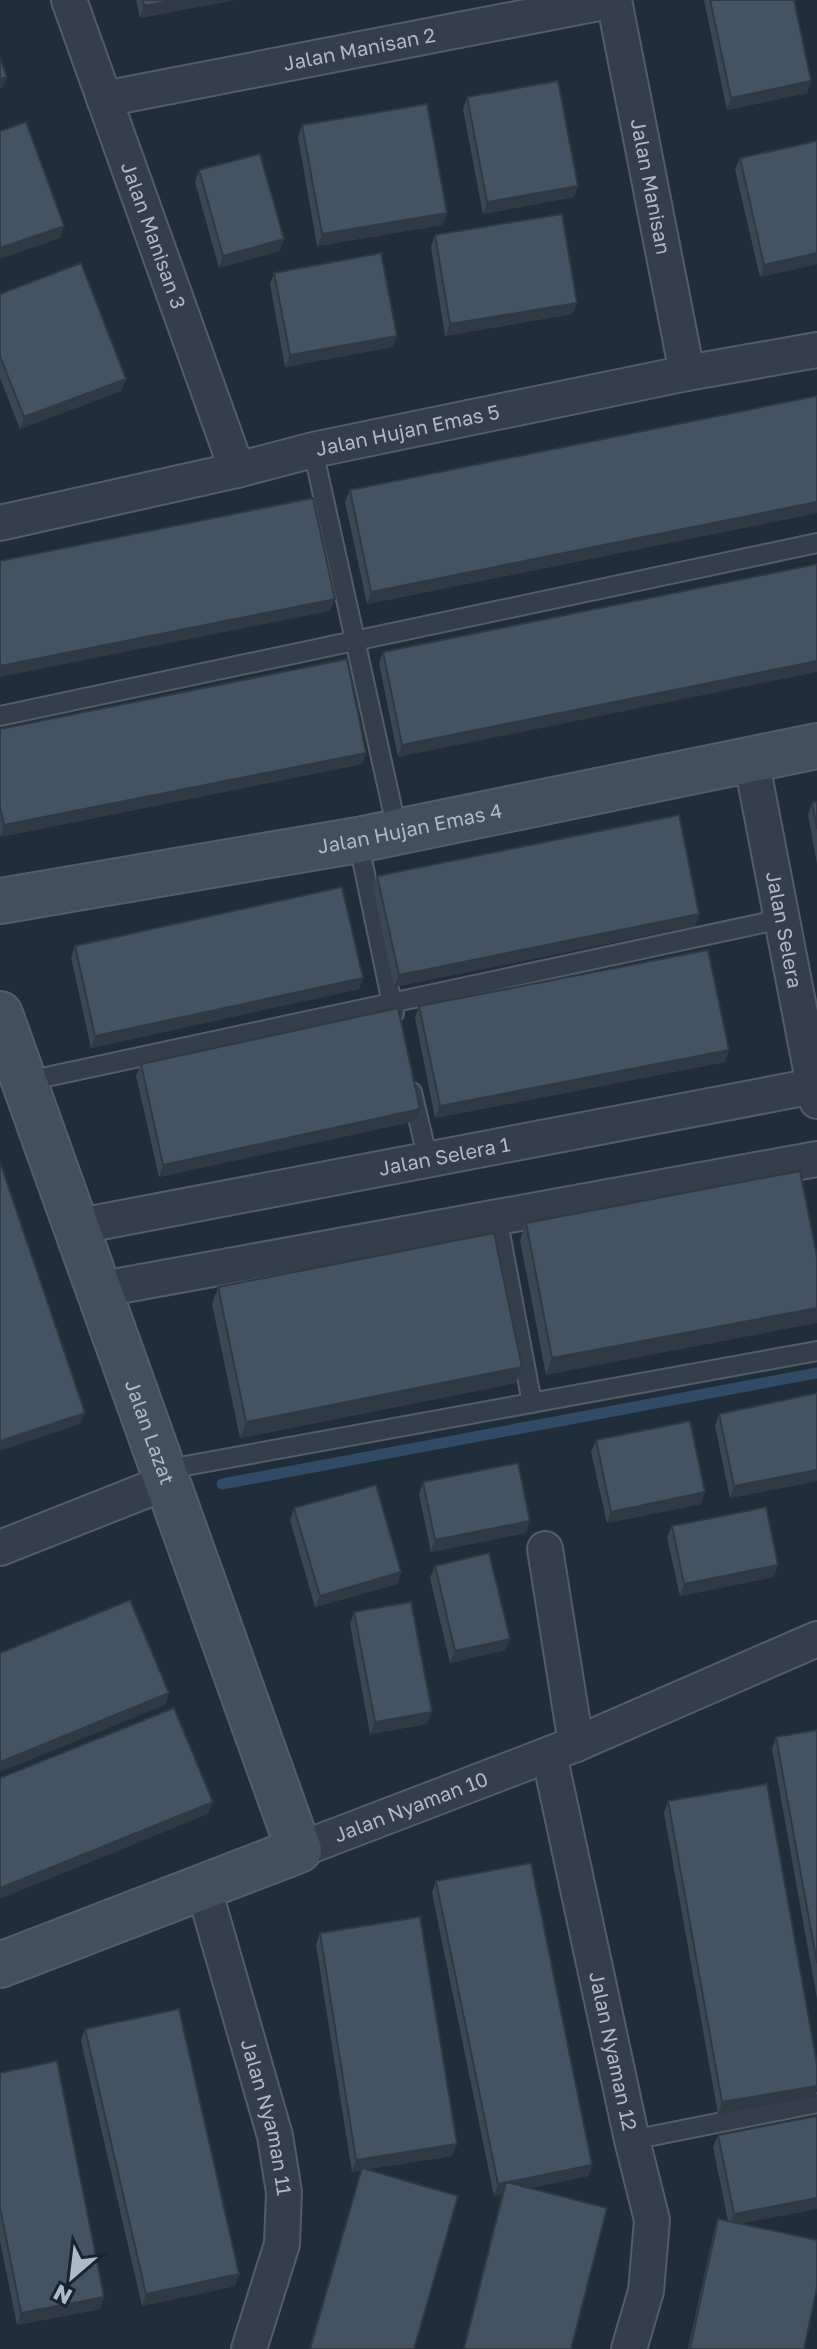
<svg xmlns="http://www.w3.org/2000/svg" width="817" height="2349" font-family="'Golos Text',sans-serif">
<rect width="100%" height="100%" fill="#202e3b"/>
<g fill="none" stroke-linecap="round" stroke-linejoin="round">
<polyline stroke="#324b64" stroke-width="11" points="222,1484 817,1373"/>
<g stroke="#525d69" stroke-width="22">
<g id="lane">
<polyline points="313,450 397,830"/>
<polyline points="0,716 817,543"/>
<polyline points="358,840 394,1013"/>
<polyline points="23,1082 782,919"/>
<polyline points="412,1092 428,1160"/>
<polyline points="497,1217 532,1403"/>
<polyline points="163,1470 817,1351"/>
<polyline points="632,2140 817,2103"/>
</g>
</g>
<g stroke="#525d69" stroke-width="38">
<g id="street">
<path id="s1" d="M 69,0 L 237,470"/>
<path id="s2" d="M 614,0 L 687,373"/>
<path id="s3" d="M 104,99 L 614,0"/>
<path id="s4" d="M 0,523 L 237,470 L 313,450 L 687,373 L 817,350"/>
<path id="s5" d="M 751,759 L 817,1101"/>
<path id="s6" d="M 75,1227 L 814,1086"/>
<polyline points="97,1290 817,1159"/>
<polyline points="0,1548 167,1482"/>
<polyline points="545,1549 576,1744"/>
<path id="s7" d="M 549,1754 L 632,2140 L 652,2220 L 646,2291 L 629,2349"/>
<path id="s8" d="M 299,1850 L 576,1744 L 817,1639"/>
<path id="s9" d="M 203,1886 L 275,2136 L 284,2192 L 282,2244 L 249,2349"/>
</g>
</g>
<g stroke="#525d69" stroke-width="48">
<g id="secondary">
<path id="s10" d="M 0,901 L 358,840 L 817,746"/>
<path id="s11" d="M 0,1014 L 299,1850 L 0,1965"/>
</g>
</g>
<use href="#lane" stroke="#343f4b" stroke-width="18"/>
<use href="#street" stroke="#343f4b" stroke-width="34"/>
<use href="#secondary" stroke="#424f5f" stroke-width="44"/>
</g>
<g fill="#3a4755">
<polygon points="136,0 235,0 140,18"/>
<polygon points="704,0 794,0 807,93 727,110"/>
<polygon points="467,97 574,197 483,214 463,109"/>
<polygon points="302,125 447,213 442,225 317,246 298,137"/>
<polygon points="817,141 817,264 760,277 735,170 740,158"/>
<polygon points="199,170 280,251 219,268 195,182"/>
<polygon points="435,235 577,303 572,314 445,336 431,247"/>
<polygon points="274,273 397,336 392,347 285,367 270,284"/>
<polygon points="0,294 126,379 121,391 20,429 0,378"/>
<polygon points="817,396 817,513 367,604 345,502 350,490"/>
<polygon points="817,564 398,757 379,663 383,652"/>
<polygon points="0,729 366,753 362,764 0,837"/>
<polygon points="817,802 817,864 808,815 812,803"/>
<polygon points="377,876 699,914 695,926 394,987 373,888"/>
<polygon points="75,946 363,978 359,989 91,1048 71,957"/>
<polygon points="419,1006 725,1062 435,1118 415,1018"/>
<polygon points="141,1064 420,1109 415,1121 159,1177 136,1076"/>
<polygon points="800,1171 546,1375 520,1240 526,1223"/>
<polygon points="218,1287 522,1367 516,1383 240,1438 212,1304"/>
<polygon points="817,1393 817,1481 730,1498 715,1426 719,1414"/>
<polygon points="596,1440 701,1504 607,1523 591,1452"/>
<polygon points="423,1482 526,1533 431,1552 419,1494"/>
<polygon points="294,1508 401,1572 397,1584 315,1607 290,1520"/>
<polygon points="672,1526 774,1577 680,1596 667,1538"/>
<polygon points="435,1566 505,1650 450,1663 430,1578"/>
<polygon points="354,1612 427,1724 370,1734 350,1624"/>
<polygon points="817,1730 817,1999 772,1749 776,1737"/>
<polygon points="668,1801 816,2097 718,2114 664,1813"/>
<polygon points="436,1881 592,2165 588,2176 530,2188 571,2349 463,2349 502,2194 494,2196 432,1893"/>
<polygon points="320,1933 452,2156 367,2169 414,2349 309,2349 361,2170 352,2172 316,1945"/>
<polygon points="85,2029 235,2286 142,2306 81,2041"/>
<polygon points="0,2073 100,2309 17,2325 0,2241"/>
<polygon points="718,2135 740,2224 804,2349 688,2349 714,2231 718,2219 728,2221 713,2147"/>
</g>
<g fill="#303a45">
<polygon points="176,0 235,0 140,18 144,6"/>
<polygon points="7,77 2,88 0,89 0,79"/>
<polygon points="811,81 807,93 727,110 731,98"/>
<polygon points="578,186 574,197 483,214 487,202"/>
<polygon points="447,213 442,225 317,246 322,234"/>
<polygon points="64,226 60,238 0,259 0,248"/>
<polygon points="284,239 280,251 219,268 223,256"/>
<polygon points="817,253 817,264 760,277 764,265"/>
<polygon points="577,303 572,314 445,336 450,324"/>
<polygon points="397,336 392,347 285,367 290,355"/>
<polygon points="126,379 121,391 20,429 24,417"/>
<polygon points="817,502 817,513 367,604 371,592"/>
<polygon points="335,599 330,611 0,677 0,666"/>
<polygon points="817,661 817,672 398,757 402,745"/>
<polygon points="366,753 362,764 0,837 4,825"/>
<polygon points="699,914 695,926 394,987 399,975"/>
<polygon points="363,978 359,989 91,1048 95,1036"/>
<polygon points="729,1050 725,1062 435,1118 440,1106"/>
<polygon points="420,1109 415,1121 159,1177 163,1165"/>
<polygon points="817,1308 817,1323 546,1375 552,1358"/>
<polygon points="522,1367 516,1383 240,1438 246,1422"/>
<polygon points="85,1413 80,1424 0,1451 0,1441"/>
<polygon points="817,1470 817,1481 730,1498 734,1486"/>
<polygon points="705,1492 701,1504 607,1523 611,1512"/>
<polygon points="530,1521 526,1533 431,1552 435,1540"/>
<polygon points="778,1565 774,1577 680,1596 684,1584"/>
<polygon points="401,1572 397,1584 315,1607 320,1596"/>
<polygon points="510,1639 505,1650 450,1663 455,1651"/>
<polygon points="169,1693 165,1705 0,1772 0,1762"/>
<polygon points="432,1712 427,1724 370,1734 375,1722"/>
<polygon points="213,1802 208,1814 0,1899 0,1888"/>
<polygon points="817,2086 816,2097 718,2114 722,2102"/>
<polygon points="457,2144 452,2156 352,2172 356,2160"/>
<polygon points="592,2165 588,2176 503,2194 506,2182 502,2194 494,2196 498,2184"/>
<polygon points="817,2198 817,2209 729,2226 734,2214"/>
<polygon points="239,2274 235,2286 142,2306 146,2294"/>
<polygon points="104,2297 100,2309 17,2325 21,2313"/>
</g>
<g fill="#445363" stroke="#303a45" stroke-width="2">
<polygon points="143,0 176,0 144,6"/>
<polygon points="710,0 794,0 811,81 731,98"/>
<polygon points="0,58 7,77 0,79"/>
<polygon points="558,81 578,186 487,202 467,97"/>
<polygon points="427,104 447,213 322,234 302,125"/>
<polygon points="26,122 64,226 0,248 0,131"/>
<polygon points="817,141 817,253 764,265 740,158"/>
<polygon points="260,154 284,239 223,256 199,170"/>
<polygon points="562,214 577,303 450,324 435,235"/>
<polygon points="381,253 397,336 290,355 274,273"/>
<polygon points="81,263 126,379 24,417 0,356 0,294"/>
<polygon points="817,396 817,502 371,592 350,490"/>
<polygon points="313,498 335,599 0,666 0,561"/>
<polygon points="817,564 817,661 402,745 383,652"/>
<polygon points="347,659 366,753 4,825 0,807 0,729"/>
<polygon points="817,802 817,829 812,803"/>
<polygon points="679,815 699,914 399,975 377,876"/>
<polygon points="342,887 363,978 95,1036 75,946"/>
<polygon points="708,950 729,1050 440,1106 419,1006"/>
<polygon points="398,1008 420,1109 163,1165 141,1064"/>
<polygon points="0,1162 85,1413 0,1441"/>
<polygon points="800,1171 817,1257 817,1308 552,1358 526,1223"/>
<polygon points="494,1233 522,1367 246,1422 218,1287"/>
<polygon points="817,1393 817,1470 734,1486 719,1414"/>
<polygon points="690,1421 705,1492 611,1512 596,1440"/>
<polygon points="518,1463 530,1521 435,1540 423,1482"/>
<polygon points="376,1485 401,1572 320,1596 294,1508"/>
<polygon points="766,1507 778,1565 684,1584 672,1526"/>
<polygon points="489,1553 510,1639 455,1651 435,1566"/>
<polygon points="130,1600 169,1693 0,1762 0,1653"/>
<polygon points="411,1602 432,1712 375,1722 354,1612"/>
<polygon points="174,1708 213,1802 0,1888 0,1778"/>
<polygon points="817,1730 817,1963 776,1737"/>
<polygon points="767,1784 817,2064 817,2086 722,2102 668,1801"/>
<polygon points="531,1863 592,2165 498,2184 436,1881"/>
<polygon points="420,1917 457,2144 356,2160 320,1933"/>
<polygon points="179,2009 239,2274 146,2294 85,2029"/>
<polygon points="57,2061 104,2297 21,2313 0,2208 0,2073"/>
<polygon points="817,2116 817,2198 734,2214 718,2135"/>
<polygon points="362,2168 458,2196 414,2349 310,2349"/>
<polygon points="506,2182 607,2208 571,2349 464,2349"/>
<polygon points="718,2219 817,2240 817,2287 804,2349 690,2349"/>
</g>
<g text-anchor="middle" stroke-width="6" stroke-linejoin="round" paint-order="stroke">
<g font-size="20" fill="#afbac8" stroke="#192430">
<text dy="7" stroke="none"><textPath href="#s3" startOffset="260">Jalan Manisan 2</textPath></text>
<text dy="7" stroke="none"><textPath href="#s2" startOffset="190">Jalan Manisan</textPath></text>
<text dy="7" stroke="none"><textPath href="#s1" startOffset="250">Jalan Manisan 3</textPath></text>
<text dy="7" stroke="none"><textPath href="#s4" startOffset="418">Jalan Hujan Emas 5</textPath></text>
<text dy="7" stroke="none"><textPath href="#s10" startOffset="416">Jalan Hujan Emas 4</textPath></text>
<text dy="7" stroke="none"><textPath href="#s5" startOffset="174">Jalan Selera</textPath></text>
<text dy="7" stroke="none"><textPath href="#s6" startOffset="376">Jalan Selera 1</textPath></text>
<text dy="7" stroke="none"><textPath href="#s11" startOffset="444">Jalan Lazat</textPath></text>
<text dy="7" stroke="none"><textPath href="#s8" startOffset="120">Jalan Nyaman 10</textPath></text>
<text dy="7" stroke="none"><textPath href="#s7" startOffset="304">Jalan Nyaman 12</textPath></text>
<text dy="7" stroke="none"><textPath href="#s9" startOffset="240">Jalan Nyaman 11</textPath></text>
</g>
</g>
<g transform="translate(72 2277) rotate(208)" stroke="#192430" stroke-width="6" paint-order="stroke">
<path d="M0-6L14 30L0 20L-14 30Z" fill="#afbac8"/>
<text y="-12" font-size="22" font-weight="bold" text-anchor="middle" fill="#afbac8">N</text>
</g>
</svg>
